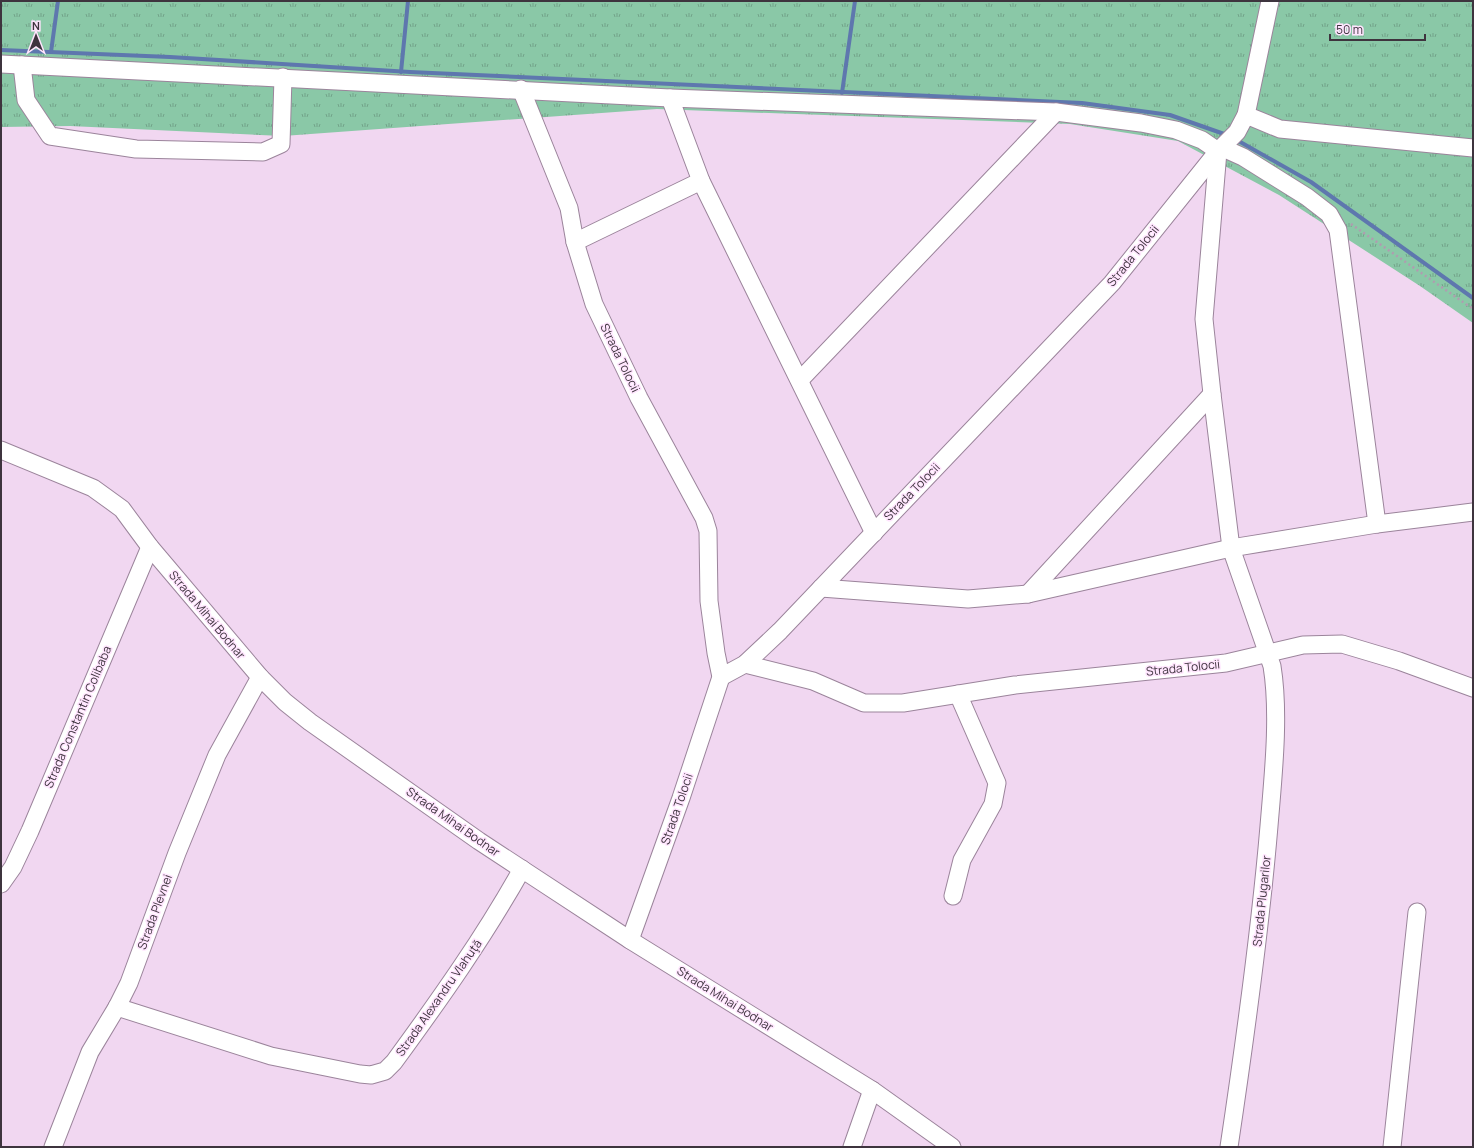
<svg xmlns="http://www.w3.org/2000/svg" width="1474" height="1148" font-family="Manrope,sans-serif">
<defs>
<pattern id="grass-tufts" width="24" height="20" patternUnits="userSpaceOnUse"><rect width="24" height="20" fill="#8ac8a7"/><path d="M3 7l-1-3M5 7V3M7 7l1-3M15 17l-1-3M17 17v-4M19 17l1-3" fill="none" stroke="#72a389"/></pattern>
</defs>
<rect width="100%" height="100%" fill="#f1d7f1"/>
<polygon fill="url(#grass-tufts)" points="1,1 1473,1 1473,323 1420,286 1279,195 1178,141 1070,124 657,109 283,136 70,126 1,127"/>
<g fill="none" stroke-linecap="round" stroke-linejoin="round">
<g stroke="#5e77ae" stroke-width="4">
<polyline points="1,50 170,57 410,72 1082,103 1170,115 1227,135"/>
<polyline points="51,52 58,1"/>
<polyline points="401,72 408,1"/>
<polyline points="842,93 855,1"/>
<polyline points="1235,139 1311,182 1473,298"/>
</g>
<g stroke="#9b849b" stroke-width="19">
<g id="minor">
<polyline points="1270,1 1246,115 1280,129 1473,148"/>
<polyline points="1,64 670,98 1056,112 1141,123 1176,130 1202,140 1218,151 1237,132 1246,115"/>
<polyline points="22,65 26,100 50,136 136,149 263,152 281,144 283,77"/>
<polyline points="521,89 569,208 575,242 594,304 639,398 704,518 708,531 709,601 716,653 721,677 681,798 630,940"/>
<polyline points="670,98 701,181 874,533"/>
<polyline points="1223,148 1243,157 1307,197 1329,214 1338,230 1377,524"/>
<path d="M 1218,151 L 1204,319 L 1212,394 L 1231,548 L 1272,666 C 1280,715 1273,777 1269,826 C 1260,933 1245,1040 1229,1147"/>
<polyline points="575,242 701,181"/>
<polyline points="800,380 1056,112"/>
<polyline points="1,450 93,488 122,509 150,547 260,677 285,702 310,722 479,841 630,940 872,1090 952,1147"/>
<polyline points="821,588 968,599 1028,594 1231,548 1377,524 1473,512"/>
<polyline points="1028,594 1212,394"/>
<polyline points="745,664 813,681 864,703 903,703 1015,685 1226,663 1303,645 1342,644 1399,661 1473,688"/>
<polyline points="721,677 745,664 780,631 1112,283 1218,151"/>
<polyline points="1,884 13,867 30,831 150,547"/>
<polyline points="953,896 962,860 993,804 997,783 958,694"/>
<path d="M 117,1007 L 271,1056 L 360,1074 L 371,1075 L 385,1071 L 394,1062 C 440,999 484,937 522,869"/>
<polyline points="53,1147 90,1052 117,1007 129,983 177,853 217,755 260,677"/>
<polyline points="852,1147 872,1090"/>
<polyline points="1392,1147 1417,912"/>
</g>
</g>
<polyline stroke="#b09cb0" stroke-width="2.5" stroke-dasharray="2 3" stroke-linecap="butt" points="1351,224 1473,309"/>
<use href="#minor" stroke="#fff" stroke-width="17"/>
</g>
<g text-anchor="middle" stroke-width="3" stroke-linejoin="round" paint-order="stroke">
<g font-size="12" fill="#3e343e" stroke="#ffe5fe">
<text transform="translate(1133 256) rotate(-51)" y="4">Strada Tolocii</text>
<text transform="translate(620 358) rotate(64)" y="4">Strada Tolocii</text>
<text transform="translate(912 492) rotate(-46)" y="4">Strada Tolocii</text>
<text transform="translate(207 615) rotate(50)" y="4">Strada Mihai Bodnar</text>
<text transform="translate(1183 668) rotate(-6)" y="4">Strada Tolocii</text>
<text transform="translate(78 717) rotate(-67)" y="4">Strada Constantin Colibaba</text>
<text transform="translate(677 809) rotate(-71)" y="4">Strada Tolocii</text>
<text transform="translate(453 822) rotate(35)" y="4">Strada Mihai Bodnar</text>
<text transform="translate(1262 901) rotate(-84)" y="4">Strada Plugarilor</text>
<text transform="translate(155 912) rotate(-70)" y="4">Strada Plevnei</text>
<text transform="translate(439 998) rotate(-55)" y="4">Strada Alexandru Vlahuţă</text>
<text transform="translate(725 999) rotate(32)" y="4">Strada Mihai Bodnar</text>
</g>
</g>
<rect width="1474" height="1148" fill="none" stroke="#3e343e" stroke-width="4"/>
<g transform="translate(36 36)" stroke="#ffe5fe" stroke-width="3" paint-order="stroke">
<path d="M0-3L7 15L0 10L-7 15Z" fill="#3e343e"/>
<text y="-6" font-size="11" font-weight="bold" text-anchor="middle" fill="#3e343e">N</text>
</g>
<path d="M1330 34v6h95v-6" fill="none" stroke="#3e343e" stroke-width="2"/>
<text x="1336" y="34" font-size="12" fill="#3e343e" stroke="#ffe5fe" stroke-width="3" paint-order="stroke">50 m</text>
</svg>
